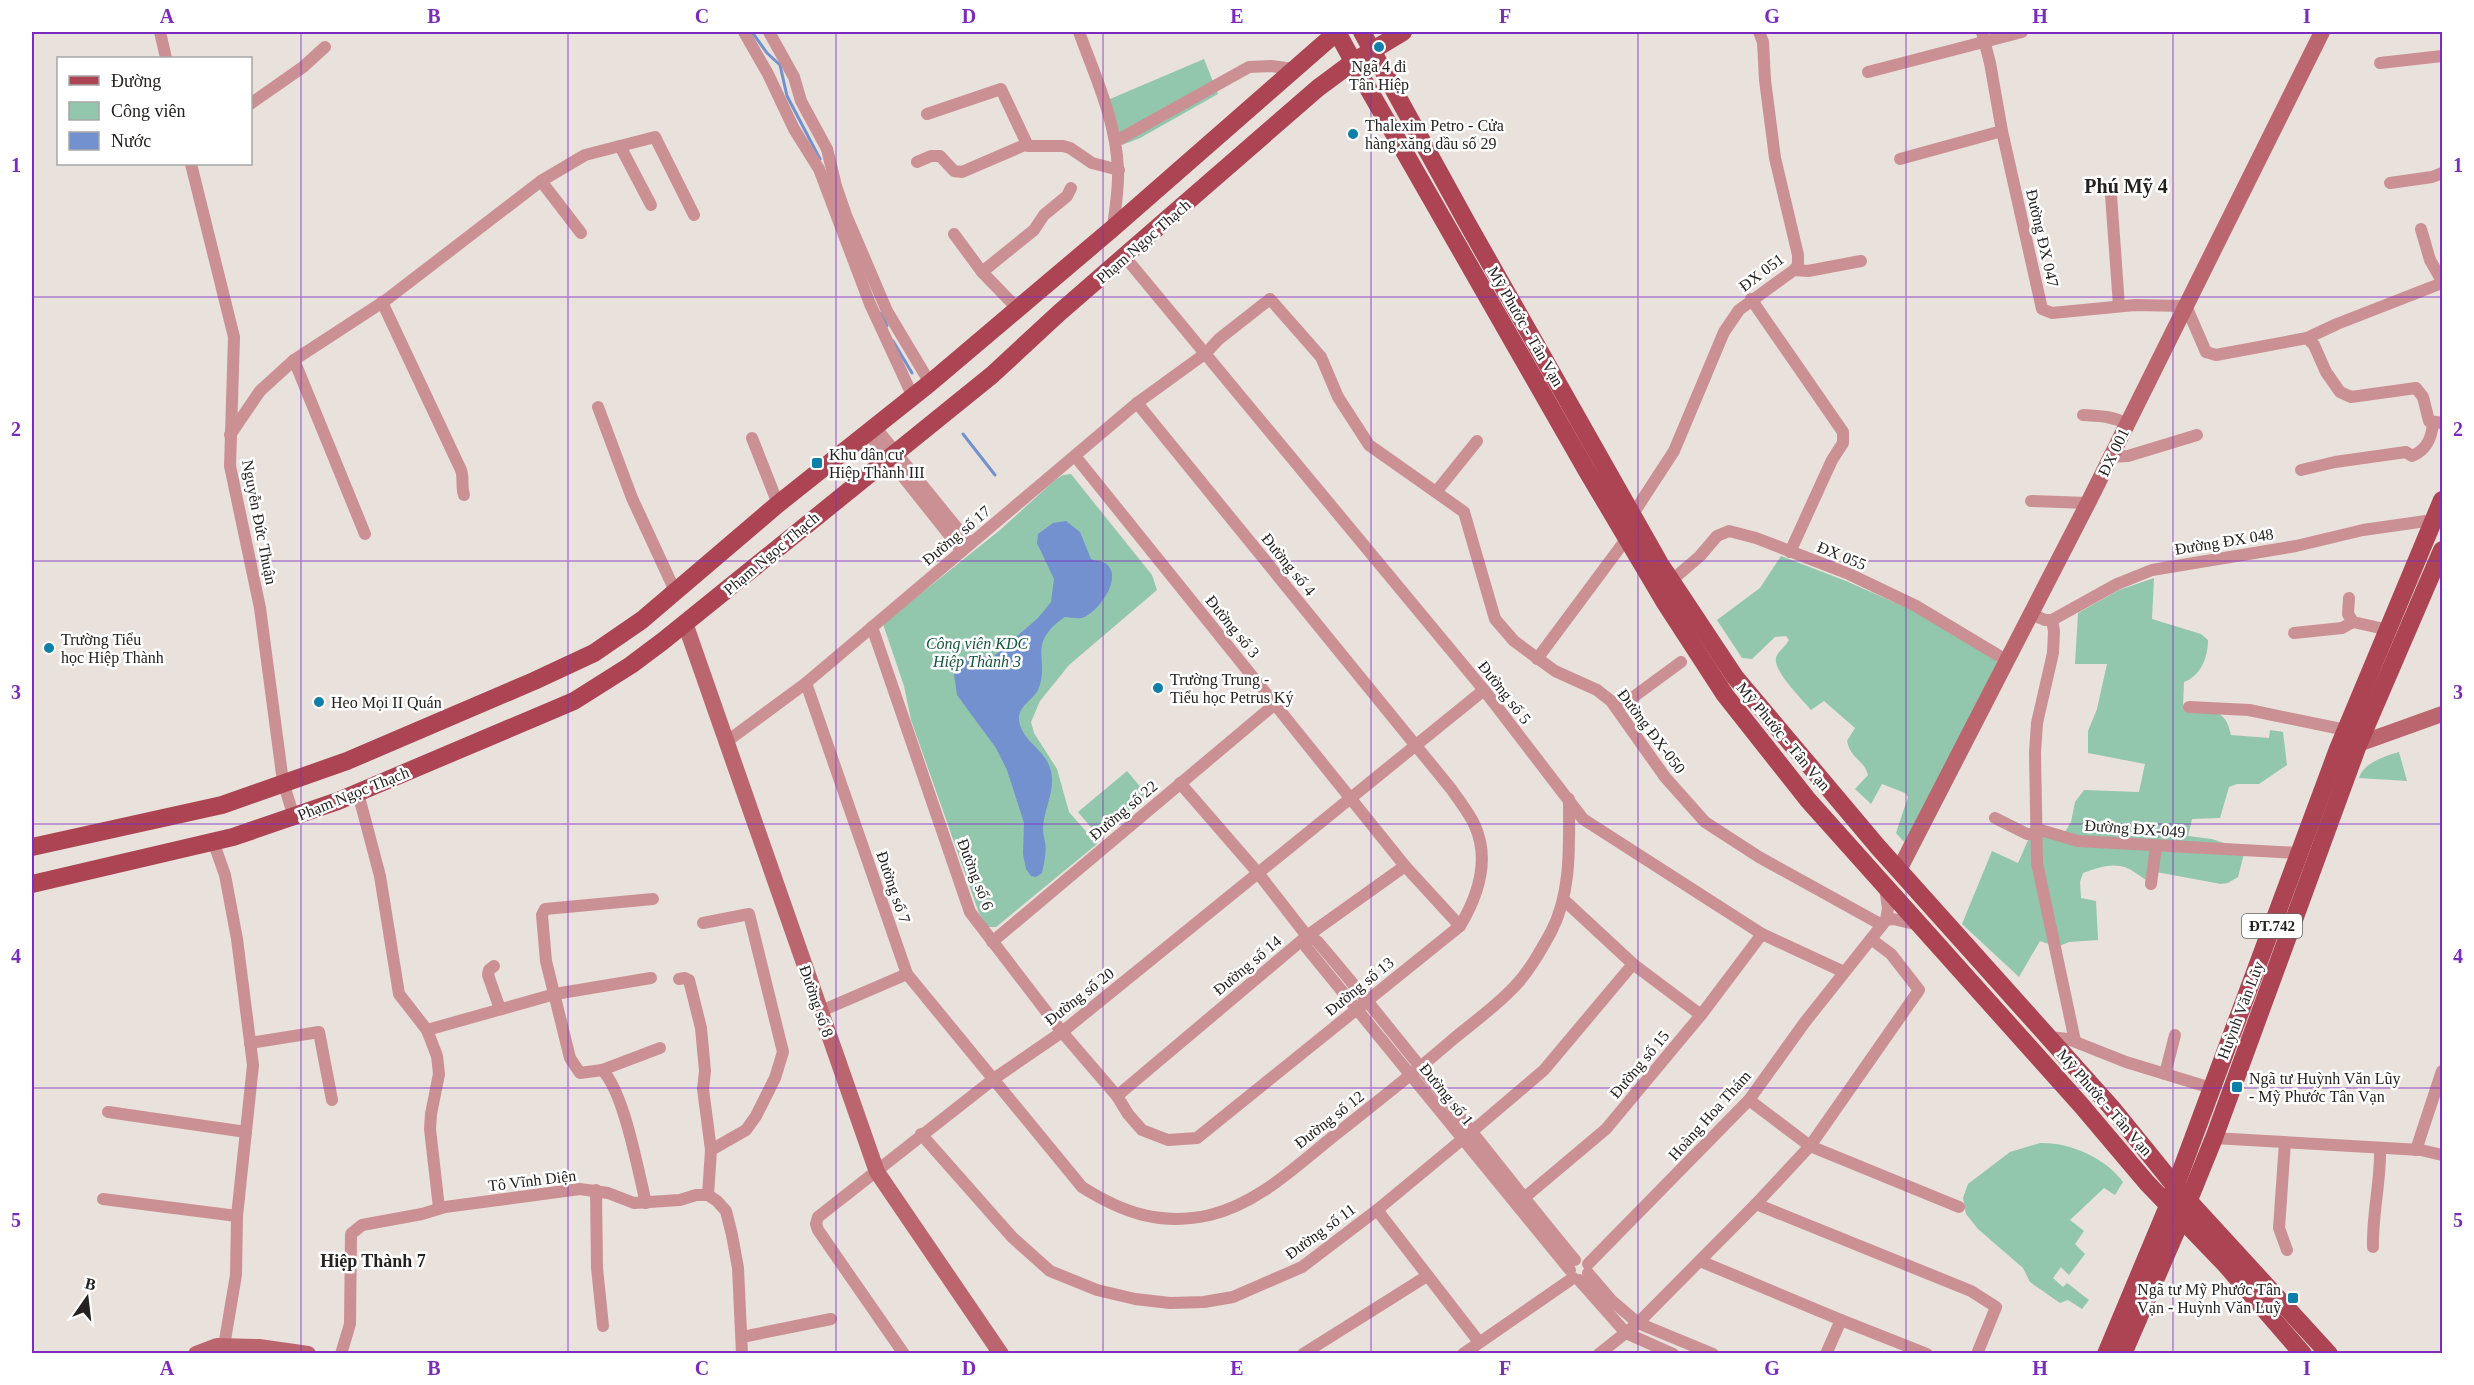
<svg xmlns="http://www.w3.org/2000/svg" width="2474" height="1385" font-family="'Times New Roman',serif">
<rect width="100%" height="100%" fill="#e9e1dc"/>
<g fill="#92c6ad">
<polygon points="1204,59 1218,94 1140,138 1122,145 1110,99"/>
<polygon points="1071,474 1152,575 1157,590 1069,665 1040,701 1031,722 1034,733 1057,769 1069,812 1097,844 996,927 988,927 979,913 911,720 904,686 883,624 1000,530 1055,480 1063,475"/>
<path d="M 1781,556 L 1846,581 L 1914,611 L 1995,657 L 1997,663 L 1905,843 L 1896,833 L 1908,797 L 1905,793 L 1882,784 L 1871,804 L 1855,789 L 1868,775 C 1865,761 1850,758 1847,741 L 1855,728 L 1824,701 L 1811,710 C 1803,700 1769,668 1777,655 C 1780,650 1786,646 1789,640 L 1786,636 L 1775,637 L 1752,659 L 1742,658 L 1717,620 L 1760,588 Z"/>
<path d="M 2154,578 L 2152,619 L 2201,634 L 2208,640 C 2208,657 2201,676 2184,682 L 2183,706 C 2204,721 2224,699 2231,735 L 2269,738 L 2270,730 L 2283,732 L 2287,765 L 2259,784 L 2237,784 L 2229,787 L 2220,818 L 2192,819 L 2188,836 L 2212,839 L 2245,850 L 2238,877 L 2228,883 L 2221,884 L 2156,872 L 2149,881 C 2141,878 2135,871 2127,868 C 2111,862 2098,868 2083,873 L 2080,882 L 2081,898 L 2096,901 L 2098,940 L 2069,942 L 2057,947 L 2040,941 L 2019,977 L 1962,924 L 1992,851 L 2018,863 L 2029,838 L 2038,835 L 2060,840 L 2071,822 L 2075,802 L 2084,790 L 2139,792 L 2145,764 L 2088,753 L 2088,731 L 2097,709 L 2107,664 L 2075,664 L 2078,613 L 2119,590 Z"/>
<path d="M 2399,752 L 2407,781 L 2359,778 C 2363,763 2385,756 2399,752 Z"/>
<polygon points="1127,771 1148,796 1099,837 1078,812"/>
<path d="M 2040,1143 C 2069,1142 2106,1158 2123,1182 L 2115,1195 L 2104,1188 L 2070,1220 L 2084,1231 L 2075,1244 L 2085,1254 L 2069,1275 L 2061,1267 L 2053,1278 L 2063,1287 L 2067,1283 L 2089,1300 L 2082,1309 L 2068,1300 L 2060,1303 L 2030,1282 L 2023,1268 L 1978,1229 L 1966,1214 L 1963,1198 L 1968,1184 L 2010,1152 Z"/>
</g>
<path fill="#7390cf" d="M 1066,521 L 1080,532 L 1091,559 C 1095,561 1101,561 1105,563 C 1125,576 1098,612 1084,617 C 1078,620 1071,617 1065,617 C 1025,644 1051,660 1038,690 C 1032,701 1018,706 1019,720 C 1021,738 1039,747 1047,761 C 1060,784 1044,806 1043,828 C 1043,833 1044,837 1045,842 C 1047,852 1044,863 1042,873 L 1036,877 L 1031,876 L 1026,869 L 1023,854 L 1024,823 L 1007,770 L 996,748 L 957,695 L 954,674 L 962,660 L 968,657 L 994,656 L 1038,618 L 1051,602 L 1054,579 L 1037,543 L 1038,534 L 1053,523 Z"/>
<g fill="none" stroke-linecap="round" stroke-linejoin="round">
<g stroke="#7390cf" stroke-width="3">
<polyline points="752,32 767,53 780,65 787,96 820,159"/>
<polyline points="881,313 887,326"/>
<polyline points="893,341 912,373"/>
<polyline points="963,434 995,475"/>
</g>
<g stroke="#cb9094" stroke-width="12">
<polyline points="160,32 166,58"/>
<polyline points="744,32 768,74 794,129 819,169 870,304 913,397"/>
<polyline points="769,32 794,77 801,101 827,149 836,186 846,215 887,311 930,383"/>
<path d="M 1079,32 C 1095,76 1116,120 1118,169 C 1119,188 1115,209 1113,228"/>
<polyline points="1982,32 1990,63 2002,131 2042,309 2052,313 2135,305 2186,306 2206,352 2216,355 2307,338 2314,345 2326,372 2340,392 2351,397 2416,388 2423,397 2429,421 2442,423"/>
<polyline points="2380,63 2442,56"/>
<polyline points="1868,72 2022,32"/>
<polyline points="250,104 303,67 325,47"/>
<polyline points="927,114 1001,89 1028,146 1063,146 1070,148 1092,163 1119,170"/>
<polyline points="1116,141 1249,67 1271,66 1294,69"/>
<polyline points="620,146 651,205"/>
<polyline points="1900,159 2002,131"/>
<polyline points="917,162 931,156 940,156 954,171 962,172 1027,144"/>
<polyline points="191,164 234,337 230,466 260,608 283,782 294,817"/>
<polyline points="541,181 581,233"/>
<polyline points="2390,183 2432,177 2442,173"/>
<polyline points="2111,195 2119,306"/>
<polyline points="2421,229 2430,260 2442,281"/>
<polyline points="954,234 982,272 1017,308"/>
<polyline points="1125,257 1484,690 1583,819 1762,934 1844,972"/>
<polyline points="1794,270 1808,271 1861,261"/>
<polyline points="982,272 1034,230 1044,215 1067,196 1071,188"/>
<polyline points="1751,299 1843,432 1843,443 1832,460 1790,552"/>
<path d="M 382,302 L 461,470 C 464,478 461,486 464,495"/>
<polyline points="2307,338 2337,324 2442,283"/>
<polyline points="294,360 365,534"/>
<polyline points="598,407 632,498 676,593"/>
<path d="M 2083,415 C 2099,416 2113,416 2127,424"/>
<polyline points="876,428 970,544"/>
<polyline points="869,434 962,551"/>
<polyline points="230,435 260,391 294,360 386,300 541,181 585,155 655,137 694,215"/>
<polyline points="752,438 778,504"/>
<polyline points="1075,456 1405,866 1460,926"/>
<polyline points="2111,457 2128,456 2197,435"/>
<path d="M 2301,470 L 2335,462 L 2406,452 L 2412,456 C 2427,450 2432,438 2433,422"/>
<polyline points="1436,492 1477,441"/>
<polyline points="2031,501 2088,503"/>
<polyline points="1633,514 1674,451 1724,332 1739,310 1794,270 1798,265 1798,255 1775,158 1765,80 1763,42 1759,32"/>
<polyline points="1671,581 1700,556 1717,536 1729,531 1756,538 1849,574 1916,606 2006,660"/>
<polyline points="2349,598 2348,614 2353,622 2389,630"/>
<polyline points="2031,614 2045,620 2052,620 2117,584 2152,570 2296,546 2363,530 2433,520"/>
<polyline points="2052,620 2054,631 2053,653 2037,723 2035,753 2037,863 2075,1041"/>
<path d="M 872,627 L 970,912 L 1062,1032 L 1117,1096 L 1128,1114 L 1142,1130 L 1168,1140 L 1197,1138 L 1460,926 C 1478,896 1490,860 1475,826 C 1470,814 1460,802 1452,790 L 1137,403"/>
<polyline points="2294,633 2342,628 2353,622"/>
<polyline points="1537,659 1627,538"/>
<path d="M 806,683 L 907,974 L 1082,1187 C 1123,1213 1161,1226 1210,1215 C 1259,1203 1296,1166 1335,1135 C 1374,1104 1413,1074 1451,1041 C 1472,1023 1497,1006 1516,985 C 1530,970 1541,950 1551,932 C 1572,892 1569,844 1569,799"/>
<polyline points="2189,707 2249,710 2346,730"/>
<polyline points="1617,709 1681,662"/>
<polyline points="726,742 806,683 1137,403 1206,353 1219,339 1270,299 1321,357 1338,397 1369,445 1464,512 1495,619 1514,641 1555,671 1597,690 1611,701 1665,777 1705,822 1759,857 1882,925"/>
<path d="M 1180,783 L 1258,873 L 1307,936 L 1317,941 C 1406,1045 1488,1155 1575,1260"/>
<polyline points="358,793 380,876 399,994 427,1030 437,1056 439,1074 431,1114 430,1129 439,1208"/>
<polyline points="1995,818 2027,834 2033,834 2037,829"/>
<polyline points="2037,829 2078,841 2299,853"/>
<polyline points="213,841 225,875 237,939 253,1065 237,1216 236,1275 224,1346"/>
<polyline points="2151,884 2156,847"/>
<polyline points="1564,900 1633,964 1701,1015"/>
<polyline points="1886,920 1893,919 1919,925"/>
<polyline points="703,923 749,914 783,1052 775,1078 756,1116 746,1130 711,1150 708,1195"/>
<polyline points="1307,936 1306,947 1570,1270"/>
<polyline points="992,942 1275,704"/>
<polyline points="494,966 489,970 488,975 500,1009"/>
<polyline points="679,979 685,978 689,980 701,1028 705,1071 703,1089 711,1150"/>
<polyline points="821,1011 907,974"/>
<polyline points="427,1030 555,994 651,978"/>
<polyline points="2049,1037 2068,1039 2126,1062 2211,1088"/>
<polyline points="250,1043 319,1032 332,1100"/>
<polyline points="602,1070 660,1048"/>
<polyline points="2165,1074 2175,1035"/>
<polyline points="1117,1096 1307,936 1405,866"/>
<polyline points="1749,1100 1810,1146 1959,1207"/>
<polyline points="108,1112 246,1132"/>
<polyline points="921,1134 1012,1237 1050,1271 1097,1290 1135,1299 1170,1303 1204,1302 1233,1297 1302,1267 1377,1210 1470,1133 1544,1070 1633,964"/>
<polyline points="2214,1138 2421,1150 2442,1155"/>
<polyline points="2285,1142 2279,1228 2287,1250"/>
<polyline points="2416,1150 2442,1071"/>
<polyline points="596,1190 597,1268 603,1326"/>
<polyline points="1524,1198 1606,1129 1701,1015 1762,934"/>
<polyline points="103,1199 237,1216"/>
<path d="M 646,1203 C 638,1171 624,1091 602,1070 L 580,1073 L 570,1058 L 546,961 L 542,915 L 545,909 L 653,899"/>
<polyline points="1756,1204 1971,1291 1996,1307 1977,1354"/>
<polyline points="1377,1210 1479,1342"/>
<path d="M 2373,1247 C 2372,1214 2381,1181 2380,1148"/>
<polyline points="1700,1261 1841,1320 1927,1354"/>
<polyline points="1588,1264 1749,1100 1805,1022 1886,920 1888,908 1885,888"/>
<polyline points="1588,1273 1611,1300 1638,1323 1713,1354"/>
<polyline points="1579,1280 1626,1333 1673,1354"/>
<polyline points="742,1337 831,1319"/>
<polyline points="341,1354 350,1324 351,1234 362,1225 422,1214 445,1207 580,1189 608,1193 634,1203 680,1200 696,1195 708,1195 717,1201 726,1211 732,1235 738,1268 742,1354"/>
<polyline points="904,1354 818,1230 816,1224 818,1217 995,1078 1062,1032 1484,690"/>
<polyline points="1303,1354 1427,1276"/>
<polyline points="1463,1354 1573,1278"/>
<polyline points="1599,1354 1638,1323 1756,1204 1810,1146 1919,990 1891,954 1871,939"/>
<polyline points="1826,1354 1841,1320"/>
</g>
<g stroke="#bb666e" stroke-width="16">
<polyline points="685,623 877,1172 1001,1354"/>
<polyline points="2350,747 2442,714"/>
<polyline points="1899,870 2088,503 2322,32"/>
<polyline points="196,1354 217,1346 259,1347 308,1354"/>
</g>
<g stroke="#ac4453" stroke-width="18">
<polyline points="1337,32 1365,83 1587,471 1664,601 1725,695 1808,800 2081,1105 2147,1183 2225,1264 2303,1354"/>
<polyline points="1362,32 1466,221 1660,564 1735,677 1878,847 2111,1107 2175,1186 2329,1354"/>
<polyline points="32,847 222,805 347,761 534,681 594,653 642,620 778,504 930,383 1113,228 1337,32"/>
<polyline points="32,884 233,837 338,801 574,701 631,665 663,641 992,375 1059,313 1318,88 1353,62 1403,32"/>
<polyline points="2106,1354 2168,1206 2338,749 2442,500"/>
<polyline points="2123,1354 2175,1234 2214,1138 2358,745 2442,550"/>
</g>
</g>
<path fill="none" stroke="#7b2cbf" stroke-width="1.5" stroke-opacity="0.55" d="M 301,32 L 301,1354M 568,32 L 568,1354M 836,32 L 836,1354M 1103,32 L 1103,1354M 1371,32 L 1371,1354M 1638,32 L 1638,1354M 1906,32 L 1906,1354M 2173,32 L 2173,1354M 32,297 L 2442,297M 32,561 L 2442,561M 32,824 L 2442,824M 32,1088 L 2442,1088"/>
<g fill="#0e7fa7" stroke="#fff" stroke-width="2">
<circle cx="1379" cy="47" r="6"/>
<circle cx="1353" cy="134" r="6"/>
<rect x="811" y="457" width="12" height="12" rx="3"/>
<circle cx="49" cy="648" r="6"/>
<circle cx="1158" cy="688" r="6"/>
<circle cx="319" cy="702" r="6"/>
<rect x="2231" y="1081" width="12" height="12" rx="3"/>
<rect x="2287" y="1292" width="12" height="12" rx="3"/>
</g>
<g text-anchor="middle" stroke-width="5" stroke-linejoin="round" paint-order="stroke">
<rect fill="#fff" stroke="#666463" stroke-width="1.5" x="2242" y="914" width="60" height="24" rx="4.5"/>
<g font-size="15" font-weight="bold" fill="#242220">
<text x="2272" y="931">ĐT.742</text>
</g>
<g font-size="16" fill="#242220" stroke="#fff" text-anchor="start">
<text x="1379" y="72" text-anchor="middle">Ngã 4 đi<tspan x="1379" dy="18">Tân Hiệp</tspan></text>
<text x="1365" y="131">Thalexim Petro - Cửa<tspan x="1365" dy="18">hàng xăng dầu số 29</tspan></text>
<text x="829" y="460">Khu dân cư<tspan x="829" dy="18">Hiệp Thành III</tspan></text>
<text x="61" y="645">Trường Tiểu<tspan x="61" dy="18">học Hiệp Thành</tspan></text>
<text x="1170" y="685">Trường Trung -<tspan x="1170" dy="18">Tiểu học Petrus Ký</tspan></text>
<text x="331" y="708">Heo Mọi II Quán</text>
<text x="2249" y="1084">Ngã tư Huỳnh Văn Lũy<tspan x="2249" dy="18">- Mỹ Phước Tân Vạn</tspan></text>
<text x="2281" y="1295" text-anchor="end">Ngã tư Mỹ Phước Tân<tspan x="2281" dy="18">Vạn - Huỳnh Văn Luỹ</tspan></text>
</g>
<g font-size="16" fill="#242220" stroke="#fff">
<text transform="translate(2043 238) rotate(77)" y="6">Đường ĐX 047</text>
<text transform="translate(1143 241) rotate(-41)" y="6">Phạm Ngọc Thạch</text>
<text transform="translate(1761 272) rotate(-37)" y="6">ĐX 051</text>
<text transform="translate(1526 326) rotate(60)" y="6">Mỹ Phước - Tân Vạn</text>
<text transform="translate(2113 452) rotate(-64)" y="6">ĐX 001</text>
<text transform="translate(260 522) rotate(79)" y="6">Nguyễn Đức Thuận</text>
<text transform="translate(956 535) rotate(-40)" y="6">Đường số 17</text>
<text transform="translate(2224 541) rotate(-9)" y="6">Đường ĐX 048</text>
<text transform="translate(771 553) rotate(-40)" y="6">Phạm Ngọc Thạch</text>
<text transform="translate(1842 555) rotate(22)" y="6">ĐX 055</text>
<text transform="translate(1289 564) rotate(51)" y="6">Đường số 4</text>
<text transform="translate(1233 626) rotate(51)" y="6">Đường số 3</text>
<text transform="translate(1505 692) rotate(52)" y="6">Đường số 5</text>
<text transform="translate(1652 731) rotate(53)" y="6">Đường ĐX-050</text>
<text transform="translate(1784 736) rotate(50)" y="6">Mỹ Phước - Tân Vạn</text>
<text transform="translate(353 793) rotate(-22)" y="6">Phạm Ngọc Thạch</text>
<text transform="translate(1123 810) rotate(-40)" y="6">Đường số 22</text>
<text transform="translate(2135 828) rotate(4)" y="6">Đường ĐX-049</text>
<text transform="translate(976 874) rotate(69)" y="6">Đường số 6</text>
<text transform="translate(894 887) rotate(71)" y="6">Đường số 7</text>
<text transform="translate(1247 965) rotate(-40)" y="6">Đường số 14</text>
<text transform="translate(1359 986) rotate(-39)" y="6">Đường số 13</text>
<text transform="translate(1079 996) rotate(-38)" y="6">Đường số 20</text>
<text transform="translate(817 1001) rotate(71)" y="6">Đường số 8</text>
<text transform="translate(2240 1010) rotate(-69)" y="6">Huỳnh Văn Lũy</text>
<text transform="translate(1639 1064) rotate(-50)" y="6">Đường số 15</text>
<text transform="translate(1447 1094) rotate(51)" y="6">Đường số 1</text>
<text transform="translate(2105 1102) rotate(49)" y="6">Mỹ Phước - Tân Vạn</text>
<text transform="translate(1709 1115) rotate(-48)" y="6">Hoàng Hoa Thám</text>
<text transform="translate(1329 1119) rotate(-38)" y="6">Đường số 12</text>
<text transform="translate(532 1180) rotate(-7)" y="6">Tô Vĩnh Diện</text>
<text transform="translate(1320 1231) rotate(-36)" y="6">Đường số 11</text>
</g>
<g font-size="16" font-style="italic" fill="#13573e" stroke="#fff">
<text x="977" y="649">Công viên KDC<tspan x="977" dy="18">Hiệp Thành 3</tspan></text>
</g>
<g font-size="18" font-weight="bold" fill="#242220" stroke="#fff">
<text x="373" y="1267">Hiệp Thành 7</text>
</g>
<g font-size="20" font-weight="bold" fill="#242220" stroke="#fff">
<text x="2126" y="193">Phú Mỹ 4</text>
</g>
</g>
<rect width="2474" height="1385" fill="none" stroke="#ffffff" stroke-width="66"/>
<rect x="57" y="57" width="195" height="108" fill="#ffffff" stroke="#a7a7a6" stroke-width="1.5"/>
<rect x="69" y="76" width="30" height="9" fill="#ac4453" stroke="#a7a7a6" stroke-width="1.5"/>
<text x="111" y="87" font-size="18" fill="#242220">Đường</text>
<rect x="69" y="102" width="30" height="18" fill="#92c6ad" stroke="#a7a7a6" stroke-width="1.5"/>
<text x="111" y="117" font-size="18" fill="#242220">Công viên</text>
<rect x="69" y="132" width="30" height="18" fill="#7390cf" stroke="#a7a7a6" stroke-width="1.5"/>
<text x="111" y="147" font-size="18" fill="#242220">Nước</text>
<g transform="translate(87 1298) rotate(14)" stroke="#ffffff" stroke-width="4.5" paint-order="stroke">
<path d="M0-4.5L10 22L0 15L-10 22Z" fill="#242220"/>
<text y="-9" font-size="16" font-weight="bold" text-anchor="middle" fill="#242220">B</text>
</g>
<rect x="33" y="33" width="2408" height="1319" fill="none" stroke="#7b2cbf" stroke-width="2"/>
<g font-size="20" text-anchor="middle" font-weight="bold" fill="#7b2cbf">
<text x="167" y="23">A</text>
<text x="434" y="23">B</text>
<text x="702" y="23">C</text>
<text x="969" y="23">D</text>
<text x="1237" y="23">E</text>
<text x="1505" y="23">F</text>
<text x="1772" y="23">G</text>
<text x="2040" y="23">H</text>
<text x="2307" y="23">I</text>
<text x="16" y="172">1</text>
<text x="2458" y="172">1</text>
<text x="16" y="436">2</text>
<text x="2458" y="436">2</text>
<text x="16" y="699">3</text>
<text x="2458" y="699">3</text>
<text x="16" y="963">4</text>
<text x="2458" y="963">4</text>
<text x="16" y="1227">5</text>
<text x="2458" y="1227">5</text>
<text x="167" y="1375">A</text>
<text x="434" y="1375">B</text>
<text x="702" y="1375">C</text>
<text x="969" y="1375">D</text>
<text x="1237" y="1375">E</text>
<text x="1505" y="1375">F</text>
<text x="1772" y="1375">G</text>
<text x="2040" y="1375">H</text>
<text x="2307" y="1375">I</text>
</g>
</svg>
